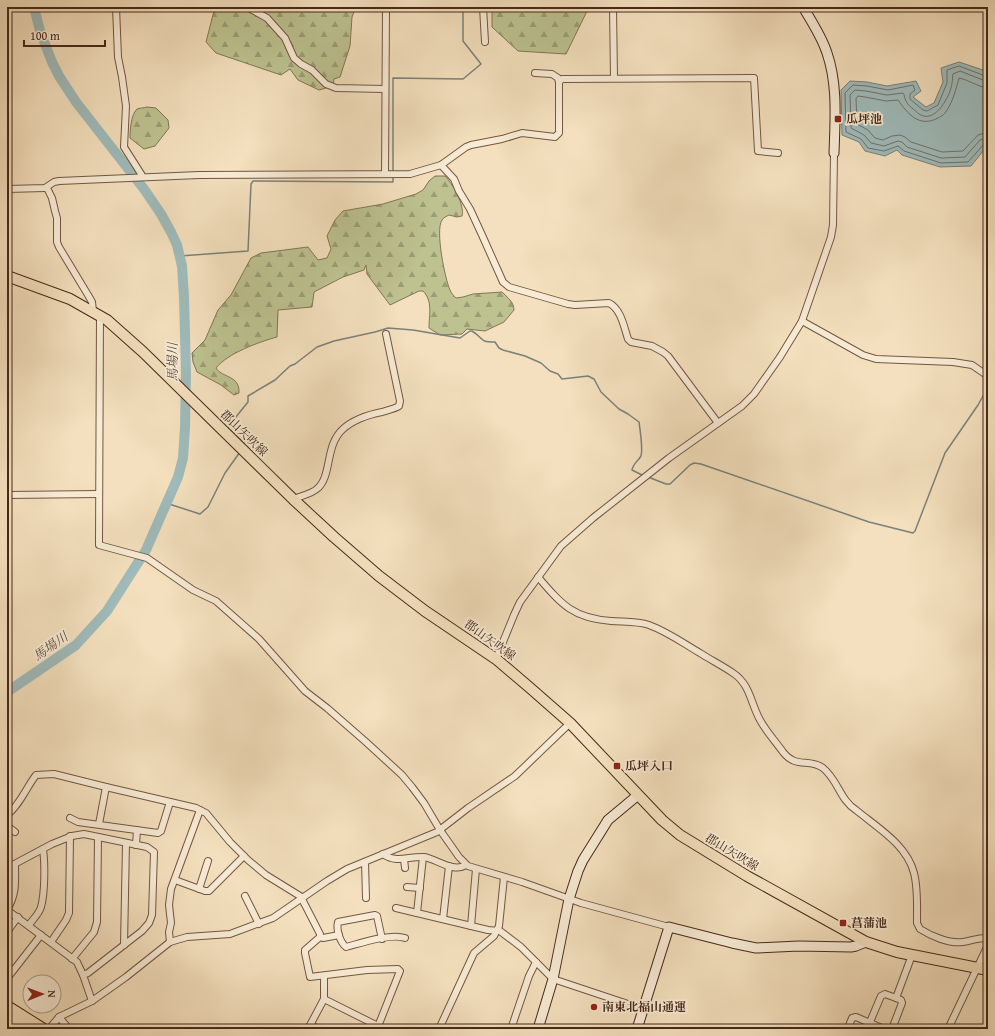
<svg xmlns="http://www.w3.org/2000/svg" width="995" height="1036" font-family="'Gentium Book Plus','Noto Serif JP',serif">
<defs>
<pattern id="forest-firs" width="22" height="20" patternUnits="userSpaceOnUse"><rect width="22" height="20" fill="#bdc290"/><path d="M5 1l3.5 6h-7zM16 11l3.5 6h-7z" fill="#9b9e75"/></pattern>
</defs>
<rect width="100%" height="100%" fill="#f4e0be"/>
<filter id="stains"><feTurbulence type="fractalNoise" baseFrequency=".005" numOctaves="4"/><feColorMatrix values="0 0 0 0 .2 0 0 0 0 .09 0 0 0 0 .02 0 0 0 .5 -.17"/></filter>
<radialGradient id="worn" r=".72"><stop offset=".6" stop-color="#630" stop-opacity="0"/><stop offset="1" stop-color="#630" stop-opacity=".3"/></radialGradient>
<g fill="url(#forest-firs)" stroke="#827654">
<polygon points="215,7 356,7 352,17 350,46 340,77 334,79 333,86 319,90 298,80 290,69 281,75 216,53 206,42"/>
<polygon points="492,7 589,7 566,54 518,51 492,27"/>
<path d="M 147,107 L 156,108 L 168,120 L 169,128 L 155,146 L 144,149 L 130,138 C 130,131 131,114 137,109 C 139,108 144,108 147,107 Z"/>
<path d="M 435,176 L 445,176 C 452,183 465,205 462,216 L 457,217 L 449,215 C 447,216 443,218 442,220 C 435,230 445,279 450,290 C 451,293 454,296 456,298 L 463,297 L 473,294 L 502,292 C 507,297 514,302 514,310 L 504,322 L 485,331 L 467,329 L 462,334 L 440,335 L 429,328 C 429,315 433,301 423,291 L 419,291 L 390,305 L 367,274 L 366,265 L 364,270 L 343,277 L 314,292 L 312,307 L 278,310 L 277,337 C 259,342 228,353 216,368 C 222,378 240,375 239,393 L 234,395 L 221,385 L 197,372 L 193,362 L 192,353 L 205,340 L 218,310 L 231,295 L 251,258 L 261,253 L 308,247 L 318,260 L 327,258 L 331,249 L 327,236 L 335,220 L 343,211 L 383,204 L 416,194 L 423,190 L 429,181 Z"/>
</g>
<polygon fill="#9fbbbb" stroke="#7b817a" points="959,62 983,70 988,74 988,145 971,166 940,167 902,155 897,150 885,156 865,151 859,142 842,135 841,90 850,81 867,82 887,86 916,81 921,91 913,97 926,107 934,103 943,82 941,68"/>
<g fill="none" stroke-linecap="round" stroke-linejoin="round">
<g stroke="#72726a" stroke-width="1">
<polyline points="988,77 959,66 947,70 947,83 938,105 927,111 923,110 910,99 910,94 915,90 913,85 888,90 867,86 853,85 845,93 846,132 861,139 868,148 884,151 898,146 904,151 941,163 968,162 984,144 988,143"/>
<path d="M 988,82 L 960,71 L 953,74 C 952,77 953,79 952,83 C 951,95 935,125 919,114 C 915,110 908,106 906,101 C 904,98 905,95 903,93 L 887,95 L 866,91 L 855,90 L 850,95 L 851,128 L 864,135 L 871,143 L 884,146 L 898,141 L 902,142 L 907,147 L 941,158 L 965,157 L 980,140 L 988,138"/>
<path d="M 988,88 C 978,87 969,80 959,78 C 956,89 953,101 947,110 C 945,114 942,116 938,118 C 919,128 908,114 898,100 L 886,101 L 865,97 L 858,96 L 856,98 L 857,124 L 868,130 L 875,138 L 883,140 L 892,136 L 900,135 L 905,137 L 911,142 L 942,152 L 963,151 L 978,135 L 988,132"/>
</g>
<g stroke="#7b817a" stroke-width="1.5">
<polyline points="393,173 393,78 463,79 481,64 463,41 463,7"/>
<polyline points="180,256 248,251 251,184 253,181 393,182 393,177"/>
<path d="M 228,429 L 227,428 L 248,402 L 248,396 L 275,380 L 290,366 L 295,364 L 317,347 L 334,341 L 375,332 L 388,328 L 413,330 L 460,338 L 470,331 L 472,331 C 485,339 478,342 495,342 L 499,348 L 503,350 L 525,356 L 541,363 L 550,371 L 558,374 L 562,379 L 588,376 L 594,379 L 601,392 L 619,409 L 628,414 L 639,422 C 640,429 643,449 641,456 C 638,461 633,464 632,470 L 644,476"/>
<polyline points="231,431 245,444 244,445"/>
<polyline points="648,477 666,484 670,484 690,465 694,463 701,464 869,522 913,533 915,531 945,453 978,405 988,387"/>
<polyline points="166,503 200,514 208,507 225,473 240,452"/>
</g>
<polyline stroke="#9fbbbb" stroke-width="10" points="7,692 76,645 107,611 146,550 178,477 183,458 185,427 186,373 184,297 182,266 177,245 171,232 161,214 144,189 76,102 59,76 52,62 40,31 34,7"/>
<g stroke="#725742" stroke-width="8">
<g id="street">
<polyline points="116,7 118,57 122,77 126,106 124,147 143,177"/>
<polyline points="247,7 267,18 285,38 294,58 301,64 312,70 326,84 336,88 385,89"/>
<polyline points="483,7 485,42"/>
<polyline points="613,7 614,78"/>
<polyline points="559,82 562,79 565,79 754,78 758,151 778,153"/>
<path d="M 441,165 L 454,179 L 459,191 L 470,209 L 482,235 L 503,282 L 509,287 L 568,304 L 575,305 L 609,303 C 621,309 624,327 628,339 L 631,342 L 652,346 L 663,352 L 668,356 L 718,423"/>
<polyline points="385,174 386,7"/>
<polyline points="47,188 52,198 55,211 57,218 57,242 59,247 88,295 92,302 93,311"/>
<polyline points="7,189 45,188 54,182 59,181 199,175 410,174 441,165 466,147 471,145 502,139 522,133 555,137 559,133 559,82 558,78 552,74 535,73"/>
<polyline points="100,315 99,545 147,558 193,590 216,601 259,639 305,691 327,708 366,742 402,775 412,787 424,803 440,830 459,857 468,866 522,882 581,903 669,927"/>
<polyline points="802,321 863,355 876,359 953,362 972,365 988,376"/>
<polyline points="7,495 99,494"/>
<path d="M 293,499 C 301,496 312,494 318,488 C 332,475 325,445 343,429 C 354,419 367,415 382,412 C 388,410 394,409 399,406 L 400,401 L 386,334"/>
<path d="M 538,577 C 562,605 573,618 611,621 C 624,622 637,621 649,625 C 668,632 683,643 700,653 C 711,660 723,666 733,673 C 750,684 751,704 760,720 C 766,731 775,741 783,752 C 796,769 809,758 823,768 C 838,780 840,800 856,810 C 878,828 907,845 914,873 C 918,888 917,908 917,923 L 920,929 C 931,936 949,944 963,942 C 972,941 979,937 988,938"/>
<polyline points="496,659 514,615 520,602 561,546 593,518 669,458 742,406 754,394 780,357 802,321 831,237 833,225 834,153"/>
<path d="M 7,815 C 20,805 26,788 36,775 L 54,774 L 106,787 L 196,808 L 206,813 L 230,842 L 248,860 L 266,875 L 300,896 L 302,899 L 320,934 L 320,937 L 305,950 L 305,953 L 310,977 L 367,970 L 398,969 L 400,971 L 398,976 L 377,1029"/>
<polyline points="70,818 78,822 158,833 161,831 170,802"/>
<polyline points="99,824 106,787"/>
<polyline points="7,826 15,832"/>
<polyline points="136,845 137,830"/>
<path d="M 383,854 C 397,864 408,856 424,857 C 437,859 453,873 466,865"/>
<polyline points="404,859 405,868"/>
<polyline points="365,862 366,898"/>
<polyline points="7,868 52,844 72,836 84,834 147,847 154,852 152,915 149,923 142,931 88,973 83,975"/>
<polyline points="175,880 205,891 209,891 244,856"/>
<polyline points="407,887 420,888"/>
<polyline points="199,889 208,861"/>
<polyline points="245,896 259,924"/>
<polyline points="396,908 488,930 500,931 521,947 553,979 643,1009"/>
<polyline points="7,910 77,962 83,975 92,1001"/>
<path d="M 7,910 C 17,893 15,882 15,864"/>
<polyline points="417,913 423,857"/>
<polyline points="443,919 449,866"/>
<path d="M 29,925 C 33,919 39,914 41,907 C 45,893 45,863 43,849"/>
<polyline points="471,926 476,869"/>
<polyline points="7,932 18,917"/>
<polyline points="320,937 323,938 339,935"/>
<path d="M 382,939 L 377,916 L 375,915 L 338,922 C 336,930 340,942 346,947 C 361,943 391,933 405,938"/>
<polyline points="51,942 66,920 69,913 70,836"/>
<polyline points="170,942 169,932 171,923 169,905 171,889 200,810"/>
<polyline points="124,945 126,843"/>
<polyline points="72,959 94,932 97,922 98,838"/>
<polyline points="7,977 9,976 41,935"/>
<polyline points="324,999 384,1029"/>
<polyline points="59,1017 69,1029"/>
<polyline points="870,1022 881,996 885,994 896,998 912,955"/>
<polyline points="311,1025 319,1029"/>
<polyline points="848,1028 852,1018 856,1017 884,1029"/>
<polyline points="49,1029 59,1017 92,1001 126,977 170,942 187,937 230,934 273,918 327,881 347,869 437,832 468,808 515,776 570,723"/>
<polyline points="308,1029 324,999 324,976"/>
<polyline points="439,1029 474,953 494,936 499,926 504,877"/>
<polyline points="511,1029 529,976 536,962"/>
<polyline points="892,1029 902,1003 901,1000 896,998"/>
<polyline points="948,1029 988,945"/>
</g>
</g>
<g stroke="#462919" stroke-width="11">
<g id="secondary">
<path d="M 803,7 C 812,22 822,37 827,53 C 838,85 835,120 834,153"/>
<polyline points="538,1029 553,979 569,899 578,871 583,860 608,820 638,795"/>
<polyline points="637,1029 669,927 732,943 756,948 799,946 851,947 856,946 866,942"/>
</g>
</g>
<g stroke="#462919" stroke-width="12">
<polyline id="primary" points="7,276 70,299 107,320 143,352 293,499 334,537 379,576 425,611 496,659 529,687 570,723 662,820 680,835 747,876 866,942 897,952 988,970"/>
</g>
<g stroke="#462919" stroke-width="14">
<g id="highway">
<polyline points="7,1007 42,1029"/>
<polyline points="7,1018 25,1029"/>
</g>
</g>
<use href="#street" stroke="#f8ebd5" stroke-width="6"/>
<use href="#secondary" stroke="#f8ebd5" stroke-width="9"/>
<use href="#primary" stroke="#f4e0be" stroke-width="10"/>
<use href="#highway" stroke="#f4e0be" stroke-width="12"/>
</g>
<g fill="#8f2418" stroke="#f8ebd5" stroke-width="1.5">
<rect x="834" y="115" width="8" height="8" rx="2"/>
<rect x="613" y="762" width="8" height="8" rx="2"/>
<rect x="839" y="919" width="8" height="8" rx="2"/>
<circle cx="594" cy="1007" r="4"/>
</g>
<g text-anchor="middle" stroke-width="3.5" stroke-linejoin="round" paint-order="stroke">
<g font-size="12" font-weight="bold" fill="#462919" stroke="#f8ebd5" text-anchor="start">
<text x="846" y="123">瓜坪池</text>
<text x="625" y="770">瓜坪入口</text>
<text x="851" y="927">菖蒲池</text>
<text x="602" y="1011">南東北福山通運</text>
</g>
<g font-size="12" fill="#462919" stroke="#f8ebd5">
<text transform="translate(244 433) rotate(44)" y="4">郡山矢吹線</text>
<text transform="translate(490 640) rotate(36)" y="4">郡山矢吹線</text>
<text transform="translate(732 852) rotate(31)" y="4">郡山矢吹線</text>
</g>
<g font-size="13" font-style="italic" fill="#5c4e42" stroke="#f8ebd5">
<text transform="translate(172 362) rotate(-90)" y="5">馬場川</text>
<text transform="translate(50 646) rotate(-35)" y="5">馬場川</text>
</g>
</g>
<rect width="995" height="1036" fill="none" stroke="#f4e0be" stroke-width="24"/>
<rect x="8" y="8" width="979" height="1020" fill="none" stroke="#462919" stroke-width="2"/>
<rect x="12" y="12" width="971" height="1012" fill="none" stroke="#462919"/>
<g transform="translate(42 994) rotate(89)"><circle r="19" fill="#f8ebd5" stroke="#b19d8a"/>
<path d="M0-3L7 15L0 10L-7 15Z" fill="#8f2418"/>
<text y="-6" font-size="11" font-weight="bold" text-anchor="middle" fill="#462919">N</text>
</g>
<path d="M24 40v6h81v-6" fill="none" stroke="#462919" stroke-width="2"/>
<text x="30" y="40" font-size="12" fill="#462919" stroke="#f8ebd5" stroke-width="3" paint-order="stroke">100 m</text>
<rect width="100%" height="100%" filter="url(#stains)"/>
<rect width="100%" height="100%" fill="url(#worn)"/>
</svg>
